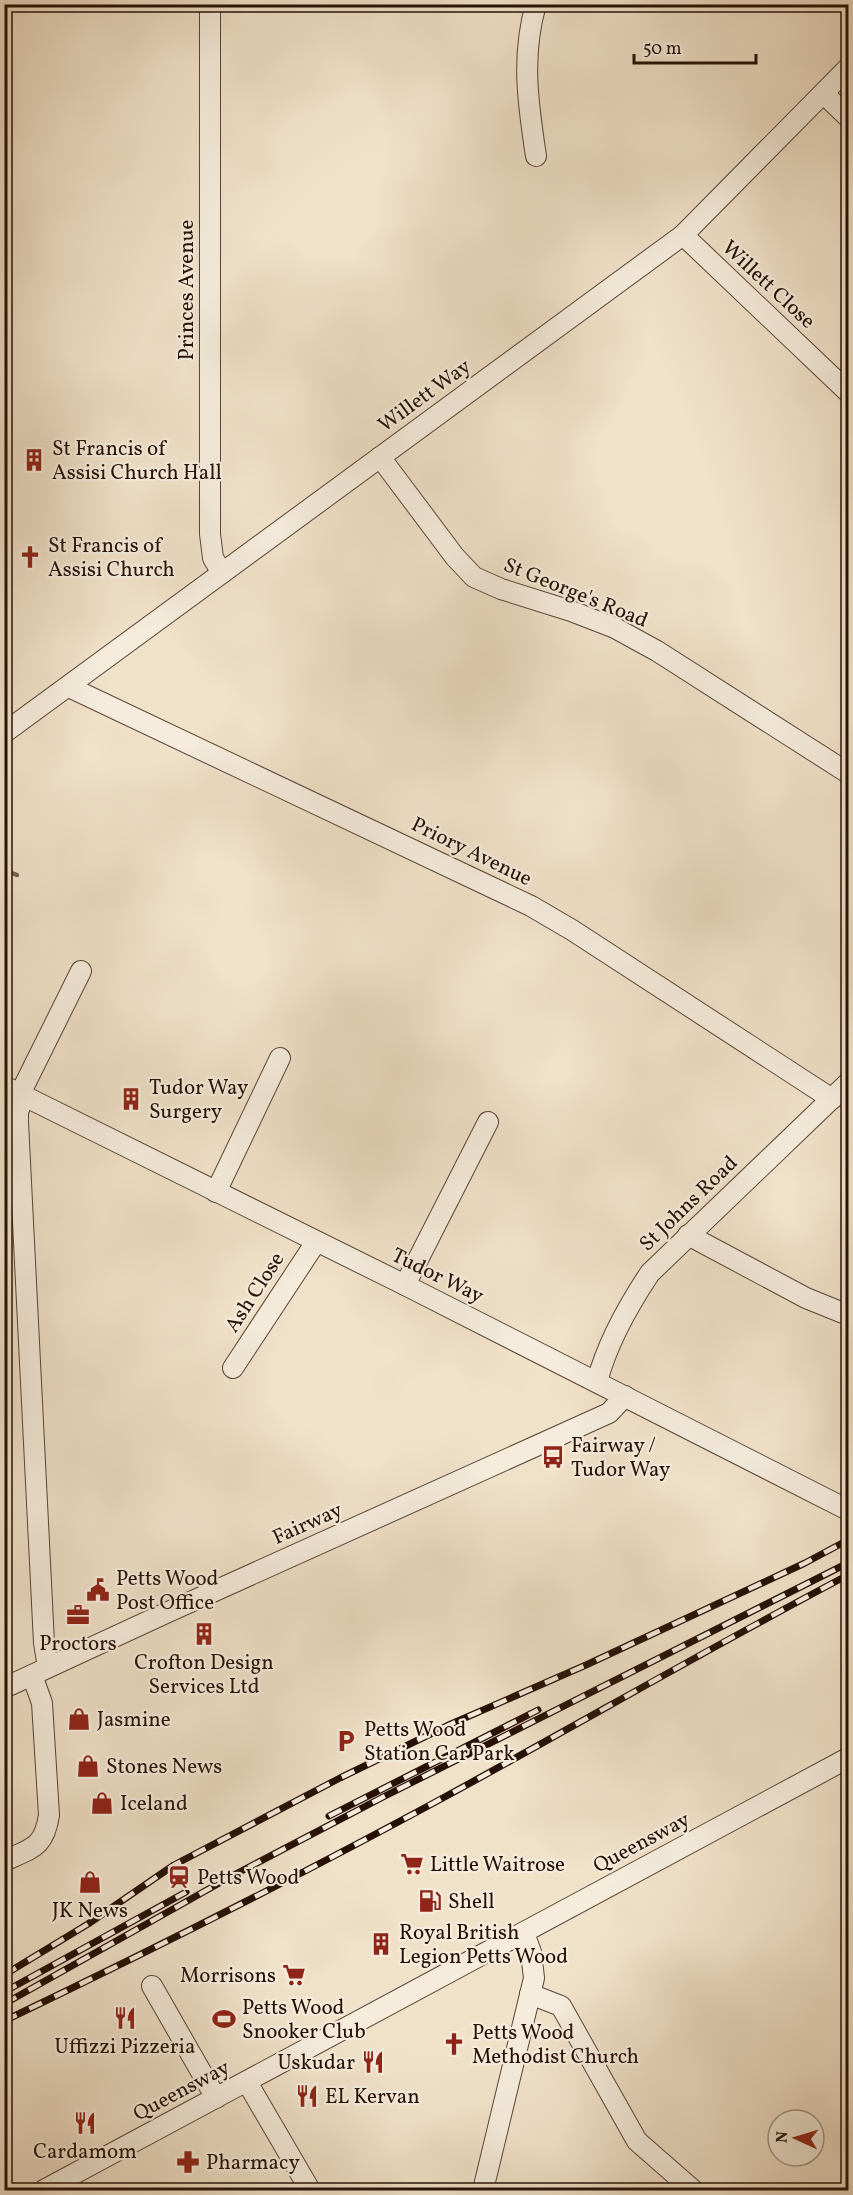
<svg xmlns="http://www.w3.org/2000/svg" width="853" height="2195" font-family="Vollkorn,serif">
<rect width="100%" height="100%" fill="#f0e1c9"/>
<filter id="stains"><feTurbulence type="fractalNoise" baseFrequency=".00333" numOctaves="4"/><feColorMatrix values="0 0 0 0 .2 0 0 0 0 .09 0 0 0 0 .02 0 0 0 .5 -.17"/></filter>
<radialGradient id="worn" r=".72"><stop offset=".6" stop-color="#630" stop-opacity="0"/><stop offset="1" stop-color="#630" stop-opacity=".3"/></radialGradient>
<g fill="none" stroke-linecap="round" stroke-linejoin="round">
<polyline stroke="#766353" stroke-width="4.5" points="4,870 17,875"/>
<g stroke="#584437" stroke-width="22">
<g id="minor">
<polyline points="210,4 210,534 213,558 222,573"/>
<path d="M 536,4 C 521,56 528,104 536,156"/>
<polyline points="824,94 848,117"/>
<polyline points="683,235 848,392"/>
<polyline points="380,457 455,557 474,577 501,589 571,611 615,628 657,651 848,773"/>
<polyline points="69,687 531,906 572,930 832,1099"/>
<polyline points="4,733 683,235 848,68"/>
<polyline points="4,1086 405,1285 848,1510"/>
<polyline points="20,1094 81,971"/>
<polyline points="25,1096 18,1111 18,1122 44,1643 48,1667"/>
<polyline points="216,1192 280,1058"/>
<polyline points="688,1235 806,1298 848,1315"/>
<polyline points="405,1285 488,1122"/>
<polyline points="233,1368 316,1242"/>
<path d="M 597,1382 C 607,1343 628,1306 650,1273 L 848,1083"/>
<polyline points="4,1688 166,1613 609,1413 625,1396"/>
<path d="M 4,1861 C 32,1848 44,1848 49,1815 L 42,1703 L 32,1675"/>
<polyline points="152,1986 216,2098"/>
<polyline points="530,1994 561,2006 637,2141 693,2190"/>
<polyline points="247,2082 310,2190"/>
<polyline points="44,2190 848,1758"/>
<polyline points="483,2190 534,1978 531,1952 524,1933"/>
</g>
</g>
<use href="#minor" stroke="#f5ecdc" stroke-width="20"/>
<g stroke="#261006" stroke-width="7">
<g id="rail">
<polyline points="329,1816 538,1710"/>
<polyline points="4,1975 88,1924 174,1865 340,1778 451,1724 586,1665 805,1563 848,1540"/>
<polyline points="4,1992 186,1892"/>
<polyline points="4,2004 230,1877 383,1797 848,1563"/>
<path d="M 4,2021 C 152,1950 297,1877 441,1799 C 577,1725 711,1647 848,1575"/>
</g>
</g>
<use href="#rail" stroke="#f5ecdc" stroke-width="4.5" stroke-dasharray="14" stroke-linecap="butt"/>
</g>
<defs>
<g id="building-bare" transform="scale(1.8)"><path d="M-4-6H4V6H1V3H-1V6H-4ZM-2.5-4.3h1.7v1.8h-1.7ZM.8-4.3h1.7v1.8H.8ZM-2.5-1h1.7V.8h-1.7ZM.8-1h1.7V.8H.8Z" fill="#8f2418" stroke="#f5ecdc" stroke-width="2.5" paint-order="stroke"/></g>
<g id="church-bare" transform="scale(1.8)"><path d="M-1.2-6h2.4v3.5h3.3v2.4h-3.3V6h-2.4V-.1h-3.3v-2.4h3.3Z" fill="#8f2418" stroke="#f5ecdc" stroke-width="2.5" paint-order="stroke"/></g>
<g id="bus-bare" transform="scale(1.8)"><path d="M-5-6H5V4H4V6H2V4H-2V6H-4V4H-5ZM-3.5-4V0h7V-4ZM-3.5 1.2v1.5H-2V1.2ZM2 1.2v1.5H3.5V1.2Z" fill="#8f2418" stroke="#f5ecdc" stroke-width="2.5" paint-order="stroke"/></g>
<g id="civic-bare" transform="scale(1.8)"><path d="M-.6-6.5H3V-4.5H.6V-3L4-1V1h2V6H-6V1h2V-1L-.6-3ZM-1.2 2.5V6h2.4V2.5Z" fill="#8f2418" stroke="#f5ecdc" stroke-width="2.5" paint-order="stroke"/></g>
<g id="office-bare" transform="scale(1.8)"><path d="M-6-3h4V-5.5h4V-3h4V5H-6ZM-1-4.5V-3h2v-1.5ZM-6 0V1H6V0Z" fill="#8f2418" stroke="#f5ecdc" stroke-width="2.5" paint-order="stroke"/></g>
<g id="shop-bare" transform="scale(1.8)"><path d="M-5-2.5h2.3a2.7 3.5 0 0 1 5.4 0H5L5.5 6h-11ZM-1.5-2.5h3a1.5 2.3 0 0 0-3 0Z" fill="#8f2418" stroke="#f5ecdc" stroke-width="2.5" paint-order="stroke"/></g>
<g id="parking-bare" transform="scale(1.8)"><path d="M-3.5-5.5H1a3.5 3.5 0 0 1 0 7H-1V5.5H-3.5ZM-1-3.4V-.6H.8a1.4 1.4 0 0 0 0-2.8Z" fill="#8f2418" stroke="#f5ecdc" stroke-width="2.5" paint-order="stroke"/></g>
<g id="supermarket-bare" transform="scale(1.8)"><path d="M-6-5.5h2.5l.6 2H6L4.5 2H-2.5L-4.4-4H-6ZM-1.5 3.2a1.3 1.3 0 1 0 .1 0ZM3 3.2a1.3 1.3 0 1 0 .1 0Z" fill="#8f2418" stroke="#f5ecdc" stroke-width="2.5" paint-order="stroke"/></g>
<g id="station-bare" transform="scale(1.8)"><path d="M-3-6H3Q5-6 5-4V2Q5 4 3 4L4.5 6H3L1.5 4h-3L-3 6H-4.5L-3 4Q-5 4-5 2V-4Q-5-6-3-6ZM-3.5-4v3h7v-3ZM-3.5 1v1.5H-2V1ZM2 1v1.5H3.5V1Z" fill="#8f2418" stroke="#f5ecdc" stroke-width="2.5" paint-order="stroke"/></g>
<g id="fuel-bare" transform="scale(1.8)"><path d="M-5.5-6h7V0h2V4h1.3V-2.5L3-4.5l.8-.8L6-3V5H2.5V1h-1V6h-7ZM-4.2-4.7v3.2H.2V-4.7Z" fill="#8f2418" stroke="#f5ecdc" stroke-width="2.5" paint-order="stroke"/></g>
<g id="restaurant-bare" transform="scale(1.8)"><path d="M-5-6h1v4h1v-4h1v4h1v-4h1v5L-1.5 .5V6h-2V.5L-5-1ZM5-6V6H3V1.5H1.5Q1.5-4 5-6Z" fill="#8f2418" stroke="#f5ecdc" stroke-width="2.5" paint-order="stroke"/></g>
<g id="stadium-bare" transform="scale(1.8)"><path d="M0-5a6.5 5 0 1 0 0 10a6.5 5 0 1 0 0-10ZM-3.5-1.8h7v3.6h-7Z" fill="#8f2418" stroke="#f5ecdc" stroke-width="2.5" paint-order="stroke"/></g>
<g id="pharmacy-bare" transform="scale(1.8)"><path d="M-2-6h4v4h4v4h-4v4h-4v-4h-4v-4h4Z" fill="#8f2418" stroke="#f5ecdc" stroke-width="2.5" paint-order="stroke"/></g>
</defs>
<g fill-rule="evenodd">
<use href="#building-bare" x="34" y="460"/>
<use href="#church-bare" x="30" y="557"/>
<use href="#building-bare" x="131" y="1099"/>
<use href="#bus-bare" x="553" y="1457"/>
<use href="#civic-bare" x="98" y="1590"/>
<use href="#office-bare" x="78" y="1615"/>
<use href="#building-bare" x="204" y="1634"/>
<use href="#shop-bare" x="79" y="1719"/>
<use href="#parking-bare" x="346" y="1741"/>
<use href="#shop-bare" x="88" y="1766"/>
<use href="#shop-bare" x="102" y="1803"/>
<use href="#supermarket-bare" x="412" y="1864"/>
<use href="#station-bare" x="179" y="1877"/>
<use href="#shop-bare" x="90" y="1882"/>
<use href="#fuel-bare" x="430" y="1901"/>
<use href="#building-bare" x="381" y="1944"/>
<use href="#supermarket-bare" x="294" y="1975"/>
<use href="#restaurant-bare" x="125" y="2018"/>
<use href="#stadium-bare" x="224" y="2019"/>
<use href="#church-bare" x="454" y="2044"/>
<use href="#restaurant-bare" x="373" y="2062"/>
<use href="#restaurant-bare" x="307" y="2096"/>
<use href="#restaurant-bare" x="85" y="2123"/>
<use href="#pharmacy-bare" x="188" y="2162"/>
</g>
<g text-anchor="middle" stroke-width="4.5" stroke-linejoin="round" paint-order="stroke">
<g font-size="21" fill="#261006" stroke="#f5ecdc">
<text transform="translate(769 284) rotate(43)" y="7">Willett Close</text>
<text transform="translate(186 290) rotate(-90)" y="7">Princes Avenue</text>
<text transform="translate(424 395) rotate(-36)" y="7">Willett Way</text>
<text transform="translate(576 592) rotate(22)" y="7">St George's Road</text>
<text transform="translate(472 851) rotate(26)" y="7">Priory Avenue</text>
<text transform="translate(688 1203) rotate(-44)" y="7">St Johns Road</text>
<text transform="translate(438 1275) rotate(26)" y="7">Tudor Way</text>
<text transform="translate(254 1292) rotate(-57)" y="7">Ash Close</text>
<text transform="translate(307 1523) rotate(-24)" y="7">Fairway</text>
<text transform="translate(641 1842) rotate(-28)" y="7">Queensway</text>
<text transform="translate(181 2090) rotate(-28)" y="7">Queensway</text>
</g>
<g font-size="21" fill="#261006" stroke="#f5ecdc" text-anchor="start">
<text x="52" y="455">St Francis of<tspan x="52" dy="24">Assisi Church Hall</tspan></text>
<text x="48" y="552">St Francis of<tspan x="48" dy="24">Assisi Church</tspan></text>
<text x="149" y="1094">Tudor Way<tspan x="149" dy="24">Surgery</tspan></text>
<text x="571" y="1452">Fairway /<tspan x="571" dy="24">Tudor Way</tspan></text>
<text x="116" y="1585">Petts Wood<tspan x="116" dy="24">Post Office</tspan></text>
<text x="78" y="1650" text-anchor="middle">Proctors</text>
<text x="204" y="1669" text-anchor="middle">Crofton Design<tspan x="204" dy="24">Services Ltd</tspan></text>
<text x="97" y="1726">Jasmine</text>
<text x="364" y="1736">Petts Wood<tspan x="364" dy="24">Station Car Park</tspan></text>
<text x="106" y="1773">Stones News</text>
<text x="120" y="1810">Iceland</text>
<text x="430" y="1871">Little Waitrose</text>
<text x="197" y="1884">Petts Wood</text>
<text x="448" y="1908">Shell</text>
<text x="90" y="1917" text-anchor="middle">JK News</text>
<text x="399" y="1939">Royal British<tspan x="399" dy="24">Legion Petts Wood</tspan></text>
<text x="276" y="1982" text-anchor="end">Morrisons</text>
<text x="242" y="2014">Petts Wood<tspan x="242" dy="24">Snooker Club</tspan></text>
<text x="472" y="2039">Petts Wood<tspan x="472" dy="24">Methodist Church</tspan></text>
<text x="125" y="2053" text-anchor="middle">Uffizzi Pizzeria</text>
<text x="355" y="2069" text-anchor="end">Uskudar</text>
<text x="325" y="2103">EL Kervan</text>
<text x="85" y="2158" text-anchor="middle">Cardamom</text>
<text x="206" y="2169">Pharmacy</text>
</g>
</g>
<rect width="853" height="2195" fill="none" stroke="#f0e1c9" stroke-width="24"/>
<rect x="6" y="6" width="841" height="2183" fill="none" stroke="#261006" stroke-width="3"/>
<rect x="12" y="12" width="829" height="2171" fill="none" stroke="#261006" stroke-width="1.5"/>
<g transform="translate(796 2138) rotate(274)"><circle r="28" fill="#f5ecdc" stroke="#a29486" stroke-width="1.5"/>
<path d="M0-4.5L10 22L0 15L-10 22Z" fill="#8f2418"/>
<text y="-9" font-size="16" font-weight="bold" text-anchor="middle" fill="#261006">N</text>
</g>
<path d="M634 54v9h122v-9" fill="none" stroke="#261006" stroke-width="3"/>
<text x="643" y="54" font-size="18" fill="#261006" stroke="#f5ecdc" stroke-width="4.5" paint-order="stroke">50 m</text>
<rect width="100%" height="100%" filter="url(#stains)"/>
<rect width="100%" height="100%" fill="url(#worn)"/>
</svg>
